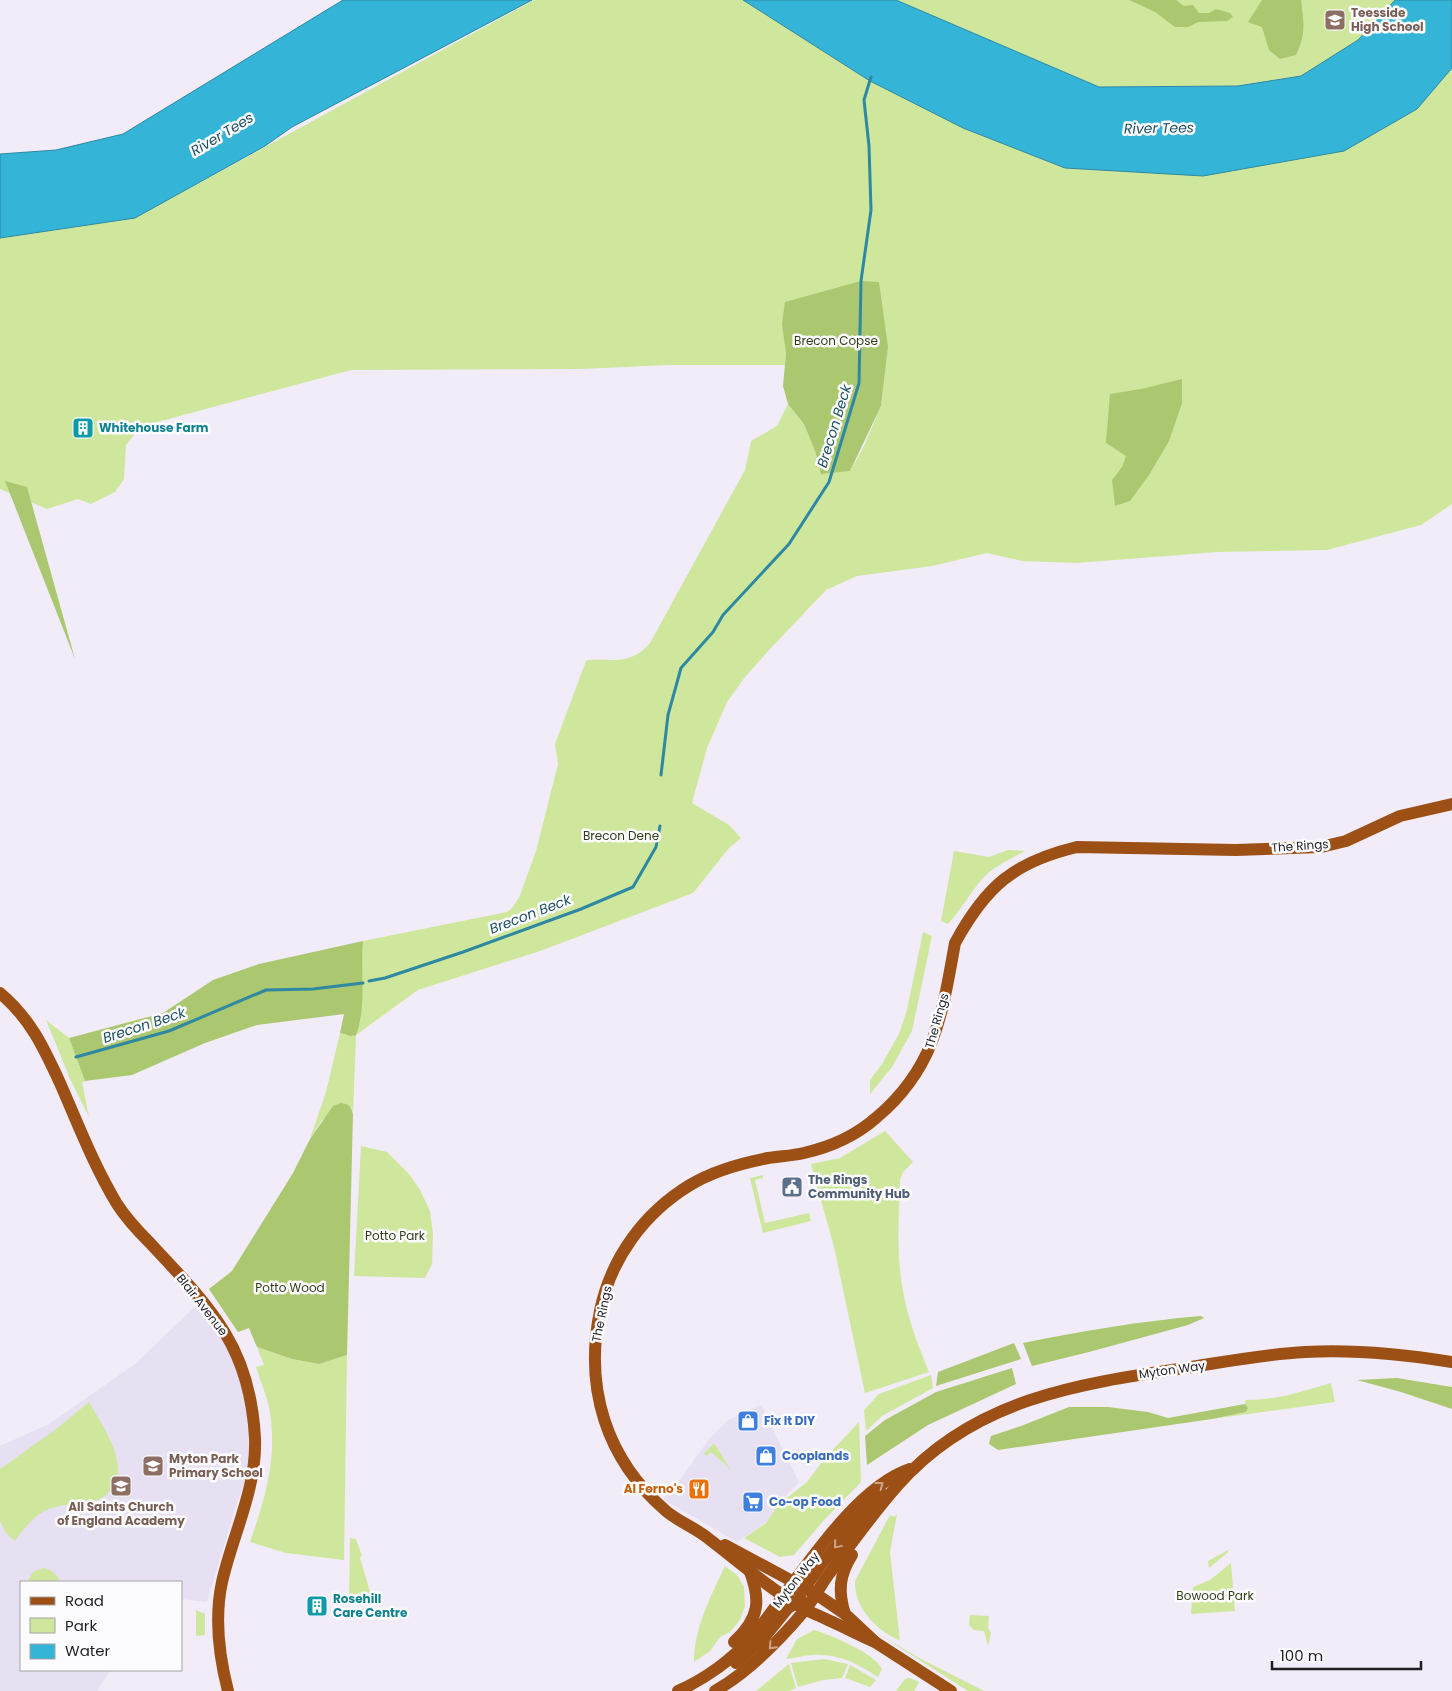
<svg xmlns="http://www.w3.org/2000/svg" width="1452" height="1691" font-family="Poppins,sans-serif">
<rect width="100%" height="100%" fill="#f1ecf8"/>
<g fill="#e7e0f3">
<polygon points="198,1304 222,1335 242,1375 252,1430 248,1473 238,1499 207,1602 181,1599 181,1582 21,1582 21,1670 110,1670 97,1691 0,1691 0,1446 49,1424 135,1364"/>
<polygon points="761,1405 799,1482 784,1498 766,1522 737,1542 663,1499 679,1481 709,1439 728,1420"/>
</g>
<g fill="#cee79d">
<path d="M 534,0 L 743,0 L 870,81 L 963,128 L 1065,168 L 1417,109 L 1452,68 L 1452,504 L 1421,525 L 1327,550 L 1218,552 L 1076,563 L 1023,561 L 987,553 L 932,566 L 857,576 L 826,590 L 770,649 L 745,677 L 727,702 L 707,748 L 692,803 L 729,825 L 741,838 L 729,848 L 693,893 L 540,951 L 418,990 L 356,1035 L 353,1114 L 352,1107 L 322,1120 L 310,1139 L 326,1092 L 340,1033 L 345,1035 L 360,1023 L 361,959 L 363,941 L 507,912 L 512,908 L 519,898 L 536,851 L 558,764 L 555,744 L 586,661 L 588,660 C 615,659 631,665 650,643 L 745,470 L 751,441 L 777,426 L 788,404 L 804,424 L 815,451 L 821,473 L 850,471 L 864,446 L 881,406 L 888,347 L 786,353 L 785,365 L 669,365 L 581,369 L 351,370 L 150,424 L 136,432 L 126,445 L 124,479 L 115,492 L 91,504 L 78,499 L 47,509 L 0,489 L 0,238 L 135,218 Z"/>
<polygon points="896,0 1395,0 1358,40 1301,76 1238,86 1099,87"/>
<path d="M 1008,850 L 1025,851 C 1010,859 993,867 982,879 C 970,893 961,910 948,924 L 941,921 L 954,851 L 989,857 Z"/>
<polygon points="923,932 932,936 912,1031 892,1067 870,1094 870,1080 882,1064 899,1034 907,1010"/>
<polygon points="46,1020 69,1038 85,1081 82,1082 89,1117 71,1081"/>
<path d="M 885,1131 L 913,1162 L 903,1172 L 900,1180 C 899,1216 896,1256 903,1291 C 908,1320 918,1345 929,1372 L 865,1393 L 834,1247 L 811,1164 L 840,1158 Z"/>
<polygon points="361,1146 387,1152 410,1175 420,1190 430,1211 433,1234 432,1264 425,1278 354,1276"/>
<polygon points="763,1175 763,1178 755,1180 765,1223 809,1213 811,1221 763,1233 750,1178"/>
<path d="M 257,1347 L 292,1359 L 319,1364 L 347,1355 L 344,1560 L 286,1553 L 250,1542 C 266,1496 278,1456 269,1407 C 266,1394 260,1380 256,1367 L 264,1365 Z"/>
<polygon points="931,1375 933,1388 882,1416 866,1431 864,1410 879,1394"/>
<path d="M 1331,1383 L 1335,1402 L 1212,1419 L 1246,1412 L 1248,1408 L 1245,1404 L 1245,1400 C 1278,1400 1300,1392 1331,1383 Z"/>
<path d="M 89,1402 C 101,1423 134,1470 109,1492 C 105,1495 102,1499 97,1500 C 79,1505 57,1503 41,1513 C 31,1519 22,1531 15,1541 L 6,1533 L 0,1521 L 0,1469 L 55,1430 Z"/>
<polygon points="859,1422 861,1482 825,1519 794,1555 780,1557 744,1538 766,1523 778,1505 807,1482 825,1458"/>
<polygon points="714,1443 731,1470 711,1452 706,1456 704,1454"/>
<path d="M 897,1514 L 890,1552 L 900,1641 C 877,1630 854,1609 855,1581 L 890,1515 L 894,1517 Z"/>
<polygon points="350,1538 356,1539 362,1556 360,1558 371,1595 354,1604 349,1604"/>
<polygon points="1230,1549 1226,1554 1209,1568 1208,1561"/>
<polygon points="1231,1563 1235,1611 1191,1614 1193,1587 1210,1580"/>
<path d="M 725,1566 L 737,1575 L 744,1587 L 745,1606 L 740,1620 L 730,1632 L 720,1637 L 710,1651 L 694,1662 C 694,1628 711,1596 725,1566 Z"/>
<path d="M 43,1568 C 51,1570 57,1573 60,1582 L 27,1582 L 33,1572 Z"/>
<polygon points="196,1610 205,1614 205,1635 196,1636"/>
<polygon points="970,1615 989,1616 988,1628 991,1633 988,1646 984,1631 974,1630 969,1625"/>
<path d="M 814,1630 C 829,1634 876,1654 882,1669 L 878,1677 C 862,1666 841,1655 821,1655 C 809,1654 797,1658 786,1659 L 797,1639 Z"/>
<polygon points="877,1633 919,1658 984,1691 968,1691"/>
<polygon points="824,1659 848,1664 842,1678 823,1680 798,1687 791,1663"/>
<polygon points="789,1664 796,1688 789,1691 756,1691"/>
<polygon points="850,1665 876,1680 870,1687 845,1678"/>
<polygon points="909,1678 919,1682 914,1691 896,1691 905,1679"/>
</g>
<g fill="#abc770">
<polygon points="1129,0 1176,0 1184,6 1193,5 1199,13 1209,13 1216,9 1230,13 1233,17 1227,21 1198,22 1188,27 1175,27 1155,12"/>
<path d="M 1262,0 L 1301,0 C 1304,23 1306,34 1296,55 L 1280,59 L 1269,50 L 1262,27 L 1248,22 Z"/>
<polygon points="861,281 879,282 888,347 881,406 850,471 821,474 815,451 804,424 788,404 783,386 786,353 782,324 785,302"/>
<polygon points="1182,379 1182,403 1169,441 1149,475 1130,501 1115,506 1112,480 1122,467 1126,456 1106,443 1110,394 1141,389"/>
<polygon points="5,481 27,487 75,659"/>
<path d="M 363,941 C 360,972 367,1006 356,1035 L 351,1036 L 340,1033 L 344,1014 L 257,1025 L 205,1043 L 132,1075 L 85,1081 L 69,1038 L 163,1013 L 213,980 L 259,964 Z"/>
<path d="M 341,1103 C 349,1104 351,1106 353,1114 L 347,1355 L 319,1364 L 292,1359 L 257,1347 L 249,1328 L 238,1332 L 209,1289 L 232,1271 L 293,1173 L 310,1139 L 333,1106 Z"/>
<path d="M 1201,1316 L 1204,1318 L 1188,1325 L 1089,1352 L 1032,1366 L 1023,1343 C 1082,1331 1141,1321 1201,1316 Z"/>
<polygon points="1014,1343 1021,1359 936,1386 938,1372"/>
<polygon points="1012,1368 1016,1384 928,1425 867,1465 865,1436 885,1420 936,1392"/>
<polygon points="1397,1378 1452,1387 1452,1409 1401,1392 1357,1380"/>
<polygon points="1245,1404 1248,1408 1246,1412 1212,1419 998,1450 989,1444 991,1436 1021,1426 1069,1407 1108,1407 1148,1412 1168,1418"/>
</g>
<g fill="#34b5d8" stroke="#2e88a1">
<polygon points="343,0 532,0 292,127 265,146 135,218 0,238 0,154 56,150 123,134"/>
<polygon points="743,0 896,0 1099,87 1238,86 1301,76 1358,40 1395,0 1452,0 1452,68 1417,109 1344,151 1203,176 1065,168 963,128 870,81"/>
</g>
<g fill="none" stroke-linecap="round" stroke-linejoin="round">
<g stroke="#2e88a1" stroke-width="3">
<polyline points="661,775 668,715 681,668 713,632 723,615 789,544 829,482 859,383 861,281 871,210 869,146 864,100 871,77"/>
<polyline points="369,981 385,978 463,952 581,909 633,887 656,847 660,826"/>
<polyline points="76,1057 169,1031 266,990 313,989 363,983"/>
</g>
<g stroke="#9c5016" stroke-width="12">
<path d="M 0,993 C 30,1018 44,1048 60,1083 C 78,1124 94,1166 117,1204 C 126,1218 138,1231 150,1243 C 175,1270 206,1301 225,1333 C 244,1364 253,1402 255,1438 C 257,1488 233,1534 222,1582 C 214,1619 219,1656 228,1691"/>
<polyline points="725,1545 816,1594 845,1614 875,1642 951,1691"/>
<path d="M 798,1591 C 810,1585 815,1572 823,1562 C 842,1539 860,1513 884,1495"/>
<path d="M 845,1614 C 838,1592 839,1575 852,1555"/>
<path d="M 734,1642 C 760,1618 761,1600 749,1569"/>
<path d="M 875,1642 C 859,1635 844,1627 828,1620 C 820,1616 812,1613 804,1609 C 771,1590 739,1562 709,1539 C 696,1528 679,1522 666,1511 C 606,1459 584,1388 600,1311 C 611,1258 644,1213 690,1185 C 713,1171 742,1163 768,1158 C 780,1156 792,1156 804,1153 C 830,1147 857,1135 877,1117 C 936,1067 942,1014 955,943 C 986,886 1014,862 1077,847 L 1236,850 L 1321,847 L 1346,841 L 1400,816 L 1452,804"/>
<polyline points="736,1663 762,1640 788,1608 801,1599"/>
<path d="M 678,1691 C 705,1679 733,1659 752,1637 C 793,1588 850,1489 910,1469"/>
<path d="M 715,1691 C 750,1671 779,1641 805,1610 C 814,1599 820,1586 829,1574 C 851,1544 873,1513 898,1485 C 974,1399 1077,1384 1185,1368 C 1224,1362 1265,1354 1305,1352 C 1354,1349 1403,1354 1452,1362"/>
</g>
</g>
<defs><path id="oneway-chevron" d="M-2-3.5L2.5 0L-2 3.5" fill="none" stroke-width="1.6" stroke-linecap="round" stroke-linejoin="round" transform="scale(1.25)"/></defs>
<g stroke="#cca68a">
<use href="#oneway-chevron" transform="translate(880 1485) rotate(-37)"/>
<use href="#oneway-chevron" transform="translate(837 1545) rotate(130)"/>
<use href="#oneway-chevron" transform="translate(772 1646) rotate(133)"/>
</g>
<defs>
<g id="school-square" transform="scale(1.125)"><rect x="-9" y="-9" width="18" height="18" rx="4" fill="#8d6e63" stroke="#fcfbfe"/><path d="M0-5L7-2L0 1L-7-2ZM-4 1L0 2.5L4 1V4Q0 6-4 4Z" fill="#fff"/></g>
<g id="building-square" transform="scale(1.125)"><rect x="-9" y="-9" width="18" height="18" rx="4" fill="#0f9aa8" stroke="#fcfbfe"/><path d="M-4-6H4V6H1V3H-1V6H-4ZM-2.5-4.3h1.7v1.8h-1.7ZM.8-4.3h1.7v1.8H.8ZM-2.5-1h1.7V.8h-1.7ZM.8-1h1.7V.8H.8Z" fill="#fff"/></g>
<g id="civic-square" transform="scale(1.125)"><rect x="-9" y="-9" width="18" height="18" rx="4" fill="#5c6f8a" stroke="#fcfbfe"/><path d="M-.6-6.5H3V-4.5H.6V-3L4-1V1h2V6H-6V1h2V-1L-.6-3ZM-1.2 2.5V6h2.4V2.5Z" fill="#fff"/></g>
<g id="shop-square" transform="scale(1.125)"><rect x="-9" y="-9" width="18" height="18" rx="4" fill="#3f7fe0" stroke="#fcfbfe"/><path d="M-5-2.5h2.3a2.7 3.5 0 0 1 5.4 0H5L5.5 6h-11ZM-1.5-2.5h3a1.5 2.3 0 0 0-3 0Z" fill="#fff"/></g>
<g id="restaurant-square" transform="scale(1.125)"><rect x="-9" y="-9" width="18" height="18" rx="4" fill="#e8710a" stroke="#fcfbfe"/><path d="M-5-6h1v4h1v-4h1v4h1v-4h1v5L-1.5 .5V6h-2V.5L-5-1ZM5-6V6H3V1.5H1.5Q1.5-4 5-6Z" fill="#fff"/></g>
<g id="supermarket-square" transform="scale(1.125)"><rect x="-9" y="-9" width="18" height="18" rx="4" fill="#3f7fe0" stroke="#fcfbfe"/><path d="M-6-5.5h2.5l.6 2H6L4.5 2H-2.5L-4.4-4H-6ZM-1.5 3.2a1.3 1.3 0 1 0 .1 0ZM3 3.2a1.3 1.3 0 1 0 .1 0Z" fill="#fff"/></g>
</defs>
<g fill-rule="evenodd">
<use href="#school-square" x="1335" y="20"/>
<use href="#building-square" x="83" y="428"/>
<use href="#civic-square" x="792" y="1187"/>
<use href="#shop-square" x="748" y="1421"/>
<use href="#shop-square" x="766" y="1456"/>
<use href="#school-square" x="153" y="1466"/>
<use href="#school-square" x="121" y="1486"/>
<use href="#restaurant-square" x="699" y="1489"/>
<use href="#supermarket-square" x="753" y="1502"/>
<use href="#building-square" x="317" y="1606"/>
</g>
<g text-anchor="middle" stroke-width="5" stroke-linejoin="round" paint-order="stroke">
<g font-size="12" font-weight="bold" fill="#785e54" stroke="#fcfbfe" text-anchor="start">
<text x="1351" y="17">Teesside<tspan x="1351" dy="14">High School</tspan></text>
<text x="169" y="1463">Myton Park<tspan x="169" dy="14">Primary School</tspan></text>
<text x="121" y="1511" text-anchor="middle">All Saints Church<tspan x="121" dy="14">of England Academy</tspan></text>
</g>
<g font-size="12" fill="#333e19" stroke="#fcfbfe">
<text x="836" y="345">Brecon Copse</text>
<text x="621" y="840">Brecon Dene</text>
<text x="395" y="1240">Potto Park</text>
<text x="290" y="1292">Potto Wood</text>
<text x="1215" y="1600">Bowood Park</text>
</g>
<g font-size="12" font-weight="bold" fill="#0d838f" stroke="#fcfbfe" text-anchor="start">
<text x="99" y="432">Whitehouse Farm</text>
<text x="333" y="1603">Rosehill<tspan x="333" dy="14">Care Centre</tspan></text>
</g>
<g font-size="12" fill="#1f1e22" stroke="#fcfbfe">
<text transform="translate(1300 846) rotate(-4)" y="4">The Rings</text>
<text transform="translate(937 1021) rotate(-74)" y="4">The Rings</text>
<text transform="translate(202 1305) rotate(52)" y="4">Blair Avenue</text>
<text transform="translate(602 1314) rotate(-78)" y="4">The Rings</text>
<text transform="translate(1172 1370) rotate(-8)" y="4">Myton Way</text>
<text transform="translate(796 1580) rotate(-52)" y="4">Myton Way</text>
</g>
<g font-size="12" font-weight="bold" fill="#4e5e75" stroke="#fcfbfe" text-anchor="start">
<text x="808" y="1184">The Rings<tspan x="808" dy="14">Community Hub</tspan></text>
</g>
<g font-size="12" font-weight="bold" fill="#366cbe" stroke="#fcfbfe" text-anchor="start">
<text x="764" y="1425">Fix It DIY</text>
<text x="782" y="1460">Cooplands</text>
<text x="769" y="1506">Co-op Food</text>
</g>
<g font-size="12" font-weight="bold" fill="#c56008" stroke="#fcfbfe" text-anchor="end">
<text x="683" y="1493">Al Forno's</text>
</g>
<g font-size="14" font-style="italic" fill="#1e5160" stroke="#fcfbfe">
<text transform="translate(1159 128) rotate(-1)" y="5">River Tees</text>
<text transform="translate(222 134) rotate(-31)" y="5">River Tees</text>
<text transform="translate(834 426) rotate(-73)" y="5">Brecon Beck</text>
<text transform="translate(530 914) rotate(-21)" y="5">Brecon Beck</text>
<text transform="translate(144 1025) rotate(-18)" y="5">Brecon Beck</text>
</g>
</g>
<rect x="20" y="1581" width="162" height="90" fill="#fcfbfe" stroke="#a4a3a6"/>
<rect x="30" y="1597" width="25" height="8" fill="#9c5016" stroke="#a4a3a6"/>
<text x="65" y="1606" font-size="15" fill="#1f1e22">Road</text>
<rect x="30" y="1618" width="25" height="15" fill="#cee79d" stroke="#a4a3a6"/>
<text x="65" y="1631" font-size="15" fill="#1f1e22">Park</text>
<rect x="30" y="1644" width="25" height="15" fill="#34b5d8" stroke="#a4a3a6"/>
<text x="65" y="1656" font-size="15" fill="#1f1e22">Water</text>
<path d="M1272 1661v8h149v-8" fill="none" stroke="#1f1e22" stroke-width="2.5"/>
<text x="1280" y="1661" font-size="15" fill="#1f1e22" stroke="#fcfbfe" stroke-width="4" paint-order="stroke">100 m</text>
</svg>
